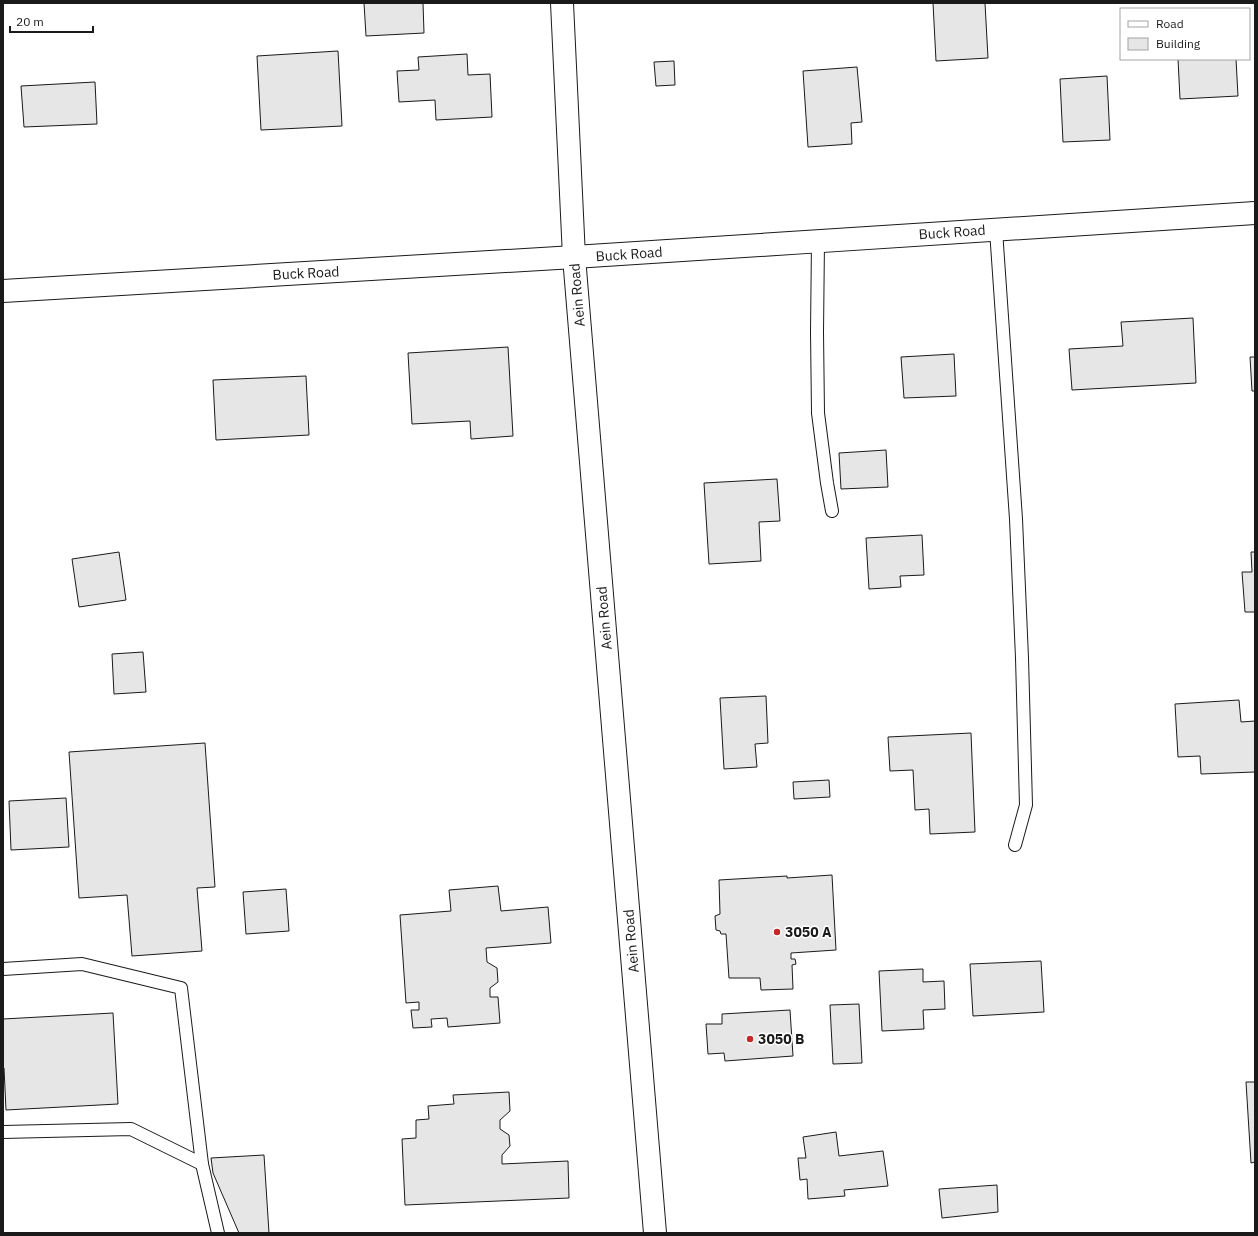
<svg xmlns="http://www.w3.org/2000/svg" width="1258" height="1236" font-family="'IBM Plex Sans',sans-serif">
<rect width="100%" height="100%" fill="#fff"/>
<g fill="#e6e6e6" stroke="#1a1a1a">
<polygon points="364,3 423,3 424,33 366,36"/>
<polygon points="933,3 985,3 988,58 936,61"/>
<polygon points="338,51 342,126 261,130 257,56"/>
<polygon points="467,54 468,75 490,74 492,117 436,120 435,100 399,102 397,71 419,70 418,57"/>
<polygon points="1178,59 1236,59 1238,96 1180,99"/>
<polygon points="674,61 675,85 656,86 654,62"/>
<polygon points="857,67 862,122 851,123 852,144 808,147 803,71"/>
<polygon points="1107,76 1110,140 1063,142 1060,79"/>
<polygon points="95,82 97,124 24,127 21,86"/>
<polygon points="1193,318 1196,383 1072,390 1069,349 1123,346 1121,322"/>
<polygon points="508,347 513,436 471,439 470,421 412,424 408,353"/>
<polygon points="954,354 956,396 904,398 901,357"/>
<polygon points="1250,357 1255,357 1255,391 1252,391"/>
<polygon points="306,376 309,435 216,440 213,380"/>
<polygon points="886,450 888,487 841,489 839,453"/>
<polygon points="777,479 780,521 759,522 761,561 709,564 704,483"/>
<polygon points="922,535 924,575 900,576 901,587 869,589 866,538"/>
<polygon points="119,552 126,600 79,607 72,559"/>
<polygon points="1251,552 1255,552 1255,612 1245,612 1242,572 1252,572"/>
<polygon points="143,652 146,692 114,694 112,654"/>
<polygon points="766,696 768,743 755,744 757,767 724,769 720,698"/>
<polygon points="1239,700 1241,722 1255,721 1255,772 1201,774 1200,756 1178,757 1175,704"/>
<polygon points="971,733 975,832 930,834 929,809 915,810 913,770 890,771 888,737"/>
<polygon points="205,743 215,887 197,888 202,951 132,956 127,895 79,898 69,752"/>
<polygon points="829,780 830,797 794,799 793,782"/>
<polygon points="66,798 69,847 11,850 9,801"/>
<polygon points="832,875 836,950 791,953 791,959 795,959 796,964 792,965 793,989 761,990 760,978 729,978 726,934 721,934 720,931 716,930 715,916 720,914 719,880 787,876 787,878"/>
<polygon points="498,886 501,911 548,907 551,943 486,948 487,962 497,968 498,982 490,988 490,997 498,997 500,1023 448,1027 447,1018 431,1019 432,1027 413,1028 411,1010 419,1010 419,1002 406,1003 400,915 451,911 449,890"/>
<polygon points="286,889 289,931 246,934 243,892"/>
<polygon points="1041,961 1044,1012 973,1016 970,964"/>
<polygon points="923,969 923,982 944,981 945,1009 923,1010 924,1029 882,1031 879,971"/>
<polygon points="859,1004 862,1063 833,1064 830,1005"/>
<polygon points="790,1010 793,1056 725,1061 724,1053 708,1054 706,1024 722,1024 722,1014"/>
<polygon points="113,1013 118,1104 6,1110 4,1068 3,1068 3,1019"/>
<polygon points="1246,1082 1255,1082 1255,1162 1251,1163"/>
<polygon points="509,1092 510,1111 500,1120 500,1129 509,1135 510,1146 502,1155 502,1164 568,1161 569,1198 405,1205 402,1139 416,1138 416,1120 429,1119 428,1106 454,1104 453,1095"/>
<polygon points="836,1132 839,1156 883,1151 888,1186 844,1190 845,1196 808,1199 807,1179 800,1180 798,1158 806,1158 803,1137"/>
<polygon points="264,1155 269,1233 239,1233 213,1173 211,1158"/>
<polygon points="997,1185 998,1212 942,1218 939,1189"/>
</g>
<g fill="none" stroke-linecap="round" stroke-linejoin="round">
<g stroke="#1a1a1a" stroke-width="14">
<g id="lane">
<polyline points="996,230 1016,519 1022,658 1026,805 1015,845"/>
<polyline points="818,241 817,332 818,413 827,483 832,511"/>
<polyline points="3,969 82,964 181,988 202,1164"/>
<polyline points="3,1132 131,1129 202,1164 218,1233"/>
</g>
</g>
<g stroke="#1a1a1a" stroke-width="24">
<polyline id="street" points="562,3 574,257 655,1233"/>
</g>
<g stroke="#1a1a1a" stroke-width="24">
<polyline id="secondary" points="3,291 574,257 1255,213"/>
</g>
<use href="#lane" stroke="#fff" stroke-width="12"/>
<use href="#street" stroke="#fff" stroke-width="22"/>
<use href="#secondary" stroke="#fff" stroke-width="22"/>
</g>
<g fill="#c62828" stroke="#fff" stroke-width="1.5">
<circle cx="777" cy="932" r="4"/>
<circle cx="750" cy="1039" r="4"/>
</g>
<g text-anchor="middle" stroke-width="3" stroke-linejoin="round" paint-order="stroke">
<g font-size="14" fill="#1a1a1a" stroke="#fff">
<text transform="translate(952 232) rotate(-4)" y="5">Buck Road</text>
<text transform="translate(629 254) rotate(-4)" y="5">Buck Road</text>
<text transform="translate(306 273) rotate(-3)" y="5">Buck Road</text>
<text transform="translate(577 295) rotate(-95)" y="5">Aein Road</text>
<text transform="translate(604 618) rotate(-95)" y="5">Aein Road</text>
<text transform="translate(631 941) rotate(-95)" y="5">Aein Road</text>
</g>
<g font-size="14" font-weight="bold" fill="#1a1a1a" stroke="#fff" text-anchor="start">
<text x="785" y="937">3050 A</text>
<text x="758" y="1044">3050 B</text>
</g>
</g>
<rect width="1258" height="1236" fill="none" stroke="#1a1a1a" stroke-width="8"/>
<rect x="1120" y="8" width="130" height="52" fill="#ffffff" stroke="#a3a3a3"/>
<rect x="1128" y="21" width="20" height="6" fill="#ffffff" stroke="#a3a3a3"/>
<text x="1156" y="28" font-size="12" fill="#1a1a1a">Road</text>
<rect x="1128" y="38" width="20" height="12" fill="#e6e6e6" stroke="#a3a3a3"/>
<text x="1156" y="48" font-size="12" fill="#1a1a1a">Building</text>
<path d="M10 26v6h83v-6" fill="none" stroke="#1a1a1a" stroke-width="2"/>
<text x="16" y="26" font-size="12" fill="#1a1a1a" stroke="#ffffff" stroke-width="3" paint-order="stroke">20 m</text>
</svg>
